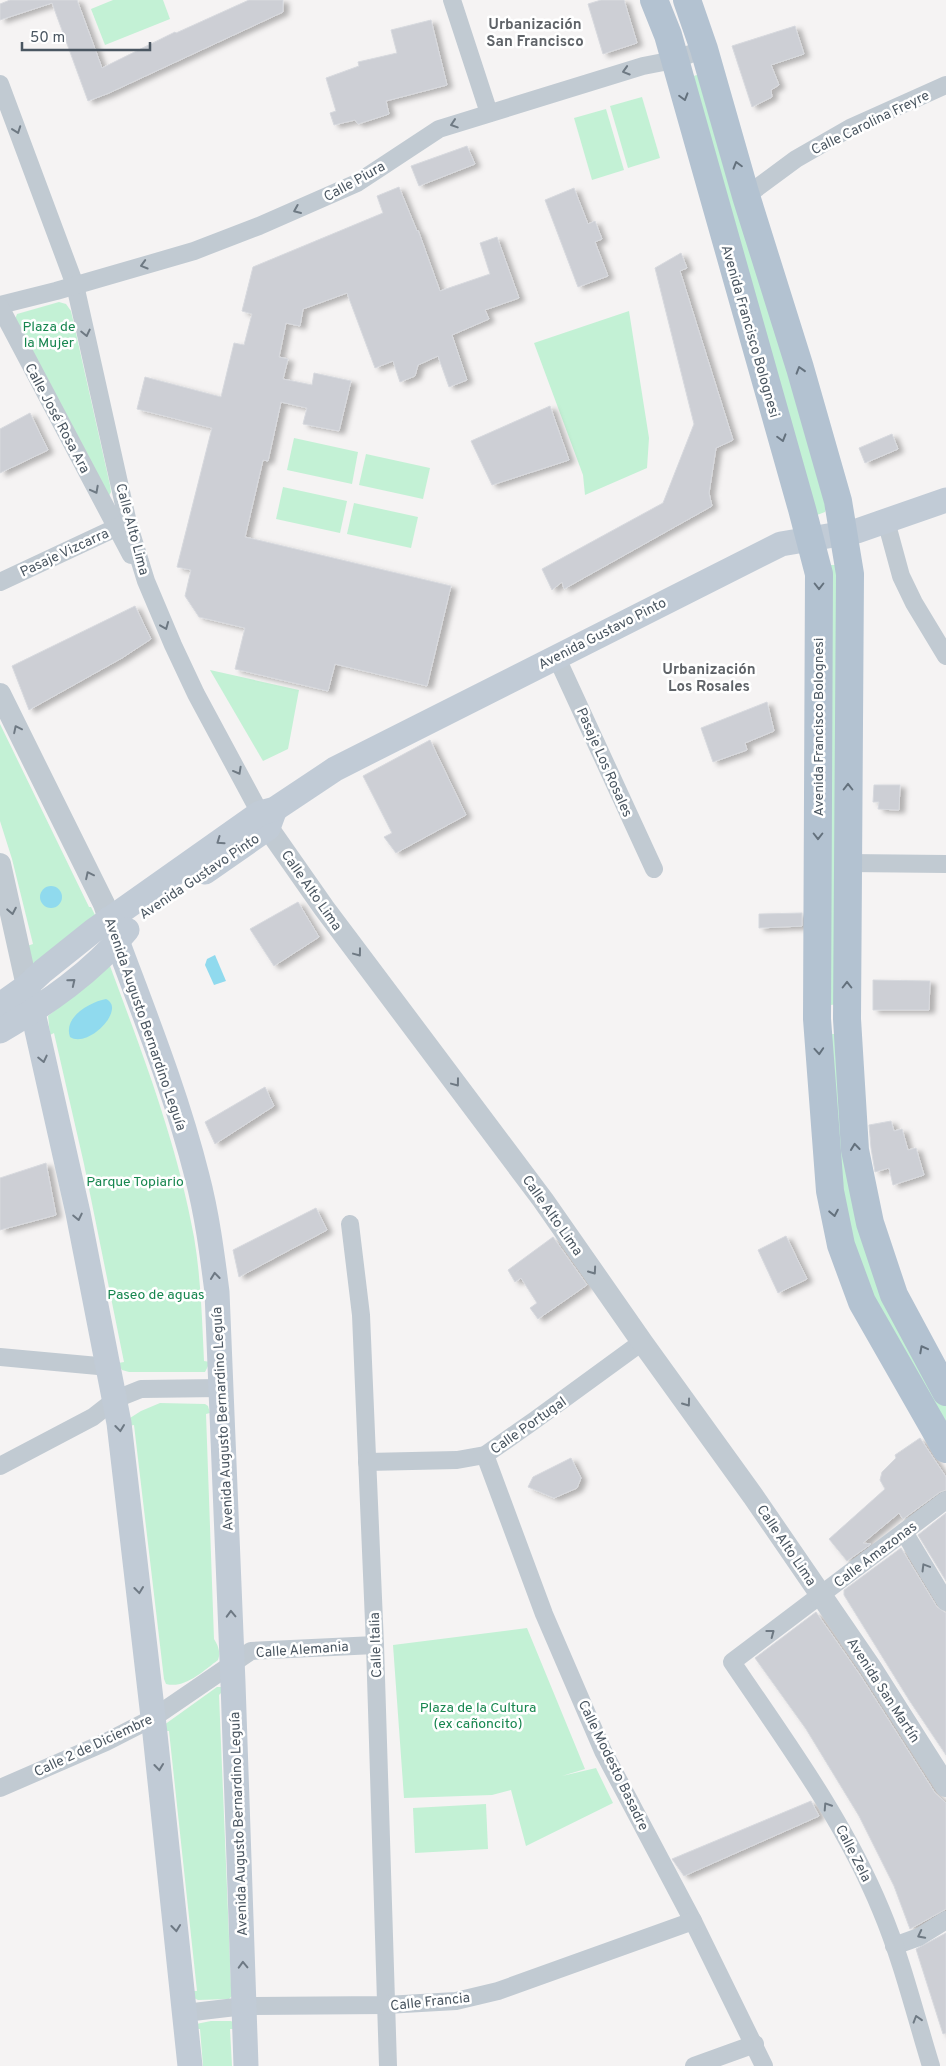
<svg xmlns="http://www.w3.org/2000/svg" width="946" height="2066" font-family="Overpass,sans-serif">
<defs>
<filter id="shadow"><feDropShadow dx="5.5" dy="3" stdDeviation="2.5" flood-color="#0004"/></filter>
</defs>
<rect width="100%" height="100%" fill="#f5f3f3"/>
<g fill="#c3f1d5">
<polygon points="113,0 163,0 170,19 105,45 91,9"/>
<polygon points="700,74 829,502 825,512 817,515 687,78"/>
<polygon points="642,97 660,158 628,168 610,106"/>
<polygon points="606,109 624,170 592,180 574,118"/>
<polygon points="59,302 66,304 71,311 110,485 111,492 109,496 14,322 17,314"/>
<polygon points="629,311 649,438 647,468 585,495 583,475 534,343"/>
<polygon points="294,438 358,452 352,484 287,470"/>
<polygon points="366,454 430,468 423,499 359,485"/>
<polygon points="283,487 347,501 340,533 276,519"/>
<polygon points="354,503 418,517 411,548 347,534"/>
<polygon points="830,565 835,565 841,573 837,1004 831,1005 824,999"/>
<polygon points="210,670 299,690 288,749 263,761"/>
<polygon points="0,724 89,907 91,907 95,915 35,965 31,964 27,946 33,944 12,859 0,821"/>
<path d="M 110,966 C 143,1055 177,1143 194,1237 C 201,1278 202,1320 204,1361 L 210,1362 L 205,1372 L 129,1372 L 122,1370 L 118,1363 L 124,1362 L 84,1164 L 54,1033 L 50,1035 L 48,1016 Z"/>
<polygon points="831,1034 837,1034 848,1145 946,1404 946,1437 848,1249"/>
<path d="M 160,1403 L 205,1404 L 208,1406 L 210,1413 L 206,1414 L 214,1639 C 218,1645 221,1653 218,1660 C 203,1671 185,1689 166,1684 L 164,1679 L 134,1425 L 129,1426 L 130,1418 L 141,1411 Z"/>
<polygon points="527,1628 585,1769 562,1776 596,1768 613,1803 526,1846 511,1790 492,1795 404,1798 393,1645"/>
<polygon points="217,1687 222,1687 223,1691 219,1695 231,1985 233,1995 229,1999 198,2000 194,1998 193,1991 197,1991 169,1731 164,1731 164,1725"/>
<polygon points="486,1804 488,1849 415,1853 413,1808"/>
<polygon points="211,2021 231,2021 234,2023 235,2029 230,2029 232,2066 203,2066 200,2029 196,2029 196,2024"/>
</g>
<g fill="#90daee">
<circle cx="51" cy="897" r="11"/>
<polygon points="215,955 226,981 214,985 205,965 207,959"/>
<path d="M 106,999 C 127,1009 88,1049 70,1037 C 63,1017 90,1002 106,999 Z"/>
</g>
<g fill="#cdcfd5" stroke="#d7d9de" filter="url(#shadow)">
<polygon points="10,0 77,0 102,68 175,32 176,33 249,0 283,0 283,12 109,93 88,101 52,3 0,20 0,4"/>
<polygon points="601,0 624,0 637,43 603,54 588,4"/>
<polygon points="431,20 447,85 386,101 389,114 358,124 355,120 334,125 330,113 336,111 326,78 359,66 358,62 397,53 391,30"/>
<polygon points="795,26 804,54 771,65 779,85 771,90 772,97 752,107 732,46"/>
<polygon points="467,146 475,164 419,186 411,166"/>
<polygon points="399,187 417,231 418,230 440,291 490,274 480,243 497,237 519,298 485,310 489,319 452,335 467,380 449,387 438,356 418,365 415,376 400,382 393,361 375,368 347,293 303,309 300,326 286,323 279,357 288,359 283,379 312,385 314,373 351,381 339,431 303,424 307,408 281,402 268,461 263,460 245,537 451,586 427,686 335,664 328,691 235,669 245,628 199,617 185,596 191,570 177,567 212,428 137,409 145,377 221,397 234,343 244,345 252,314 242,311 253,267 383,213 377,196"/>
<polygon points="574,188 588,224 595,221 602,239 595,242 608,276 578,287 545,200"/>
<polygon points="681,253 687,268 680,271 733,440 716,448 709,493 712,506 564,589 562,582 552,590 542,569 663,503 694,424 655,268"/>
<polygon points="550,406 569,460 492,485 471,441"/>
<polygon points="30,413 48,450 0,473 0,429"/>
<polygon points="892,434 898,449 865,463 859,448"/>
<polygon points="135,606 151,639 122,658 29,710 12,666"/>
<polygon points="767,702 774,731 745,743 747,750 713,762 701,728"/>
<polygon points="430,740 466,815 396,853 384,837 392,833 363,776"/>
<polygon points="874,785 900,785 899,810 878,809 879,802 873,802"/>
<polygon points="298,902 319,937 274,966 250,929"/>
<polygon points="802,913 802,926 759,928 759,914"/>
<polygon points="873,980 930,981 929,1010 873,1010"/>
<polygon points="265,1087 274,1106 215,1144 205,1122"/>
<polygon points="891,1121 894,1131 902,1129 908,1150 916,1148 924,1175 893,1185 889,1168 875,1172 871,1148 869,1125"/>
<polygon points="46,1163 56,1215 0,1230 0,1178"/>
<polygon points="316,1208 327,1230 239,1277 233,1250"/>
<polygon points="786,1236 807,1279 778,1293 758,1250"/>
<polygon points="553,1237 587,1285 538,1319 530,1308 537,1303 521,1278 515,1282 508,1270"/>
<polygon points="920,1438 946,1477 946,1490 940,1492 903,1519 899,1513 863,1543 871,1544 847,1561 829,1539 885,1489 880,1480 882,1472 896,1458 895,1455"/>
<polygon points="571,1458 581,1478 577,1488 554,1498 528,1487 533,1477"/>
<polygon points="946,1513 946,1581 918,1535"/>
<polygon points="901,1548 937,1607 946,1613 946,1755 909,1700 844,1595 844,1590"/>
<polygon points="816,1612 860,1675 935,1793 946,1803 946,1909 910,1929 894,1886 859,1816 806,1729 755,1658"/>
<polygon points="811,1801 819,1816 684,1876 672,1859"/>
<polygon points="946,1933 946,2033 943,2034 916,1949"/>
</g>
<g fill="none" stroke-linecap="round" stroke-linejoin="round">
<g stroke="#c1cad2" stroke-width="18">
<polyline points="452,0 489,113"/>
<polyline points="0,84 75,285 128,523 146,581 173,645 196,694 260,813"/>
<polyline points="746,196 796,159 850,128 946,85"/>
<polyline points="0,305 56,291 194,251 259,226 357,183 439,129 643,66 674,60 704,49"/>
<polyline points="0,307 131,555"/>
<polyline points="886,521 901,576 914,603 946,656"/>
<polyline points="0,582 124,524"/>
<polyline points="556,656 654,869"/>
<polyline points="848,863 946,864"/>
<polyline points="350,1224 361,1315 375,1645 388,2066"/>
<polyline points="0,1357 109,1367"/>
<polyline points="485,1455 544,1614 603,1751 693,1921 764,2066"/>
<polyline points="367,1462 457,1460 485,1455 535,1420 642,1342"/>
<polyline points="0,1466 93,1417 116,1399 141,1389 221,1388"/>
<polyline points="904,1532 946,1602"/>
<polyline points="0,1788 106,1742 153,1718 251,1651 375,1645"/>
<polyline points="894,1946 919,1937 946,1920"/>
<polyline points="185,2013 244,2006 386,2005 456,2001 498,1991 693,1921"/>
<polyline points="694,2066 755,2044"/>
<path d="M 931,2066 C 915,2014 902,1960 881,1910 C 844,1820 786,1742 732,1662 L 946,1500"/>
</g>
<g stroke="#c1cad2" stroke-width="22">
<polyline points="0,694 104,904 109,919"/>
<polyline points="260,813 268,828 324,908 543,1200 642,1342 753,1496 871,1668 946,1786"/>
<polyline points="0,864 27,986"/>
</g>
<g stroke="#c1cbd6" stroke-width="25">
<polyline points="205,872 268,828 275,809"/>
<path d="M 109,919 C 140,1004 175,1088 197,1176 C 207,1214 212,1253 217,1292 L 233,1683 L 246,2066"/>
<polyline points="27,986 78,1213 119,1423 155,1734 190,2066"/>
<polyline points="0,1005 27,986 43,971 93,931 260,813 275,809 335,769 781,544 857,531 946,500"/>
<path d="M 0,1031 C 46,1004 93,972 127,930"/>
</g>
<g stroke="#b3c2d1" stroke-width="28">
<polyline points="654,0 668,35 802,509 819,574 817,1019 830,1191 841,1245 862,1302 946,1449"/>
<polyline points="687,0 704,49 746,196 800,368 838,501 850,574 847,1019 855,1150 870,1223 894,1295 946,1392"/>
</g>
</g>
<defs><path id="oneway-chevron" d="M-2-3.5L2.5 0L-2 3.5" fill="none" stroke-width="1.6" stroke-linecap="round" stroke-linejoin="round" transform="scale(1.25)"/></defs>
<g stroke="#6e7983">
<use href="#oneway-chevron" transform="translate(626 71) rotate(163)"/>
<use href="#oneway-chevron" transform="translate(454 124) rotate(162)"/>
<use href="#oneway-chevron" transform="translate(17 130) rotate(70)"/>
<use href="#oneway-chevron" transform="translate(297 210) rotate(157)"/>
<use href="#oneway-chevron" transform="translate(144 265) rotate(164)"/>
<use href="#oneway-chevron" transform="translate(86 333) rotate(77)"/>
<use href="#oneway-chevron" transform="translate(95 490) rotate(62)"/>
<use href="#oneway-chevron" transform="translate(165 626) rotate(68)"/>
<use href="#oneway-chevron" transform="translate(17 729) rotate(-116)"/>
<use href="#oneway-chevron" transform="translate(238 771) rotate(61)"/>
<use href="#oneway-chevron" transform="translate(89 875) rotate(-116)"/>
<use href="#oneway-chevron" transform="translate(12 911) rotate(79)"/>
<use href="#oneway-chevron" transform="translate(358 953) rotate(53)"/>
<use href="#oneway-chevron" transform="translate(456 1083) rotate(53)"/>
<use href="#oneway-chevron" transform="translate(593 1271) rotate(55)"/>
<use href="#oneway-chevron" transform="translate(687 1403) rotate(54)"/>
<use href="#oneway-chevron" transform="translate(925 1567) rotate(-121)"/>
<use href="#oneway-chevron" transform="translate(771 1633) rotate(-37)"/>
<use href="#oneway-chevron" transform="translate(827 1806) rotate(-123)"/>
<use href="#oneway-chevron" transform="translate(921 1935) rotate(153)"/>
<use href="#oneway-chevron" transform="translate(917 2019) rotate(-107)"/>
</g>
<g stroke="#64717d">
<use href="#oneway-chevron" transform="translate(684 97) rotate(74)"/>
<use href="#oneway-chevron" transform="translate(737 165) rotate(-106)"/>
<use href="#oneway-chevron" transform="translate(800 370) rotate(-107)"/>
<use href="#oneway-chevron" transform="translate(782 438) rotate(74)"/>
<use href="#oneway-chevron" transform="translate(819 586) rotate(90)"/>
<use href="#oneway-chevron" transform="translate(848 787) rotate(-90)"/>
<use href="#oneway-chevron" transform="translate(818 836) rotate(90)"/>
<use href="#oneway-chevron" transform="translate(847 985) rotate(-90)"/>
<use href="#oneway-chevron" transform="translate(819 1051) rotate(86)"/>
<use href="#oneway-chevron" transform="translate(855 1147) rotate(-96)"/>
<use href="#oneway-chevron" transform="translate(834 1213) rotate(79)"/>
<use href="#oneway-chevron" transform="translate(923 1349) rotate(-118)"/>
</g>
<g stroke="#6e7984">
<use href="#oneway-chevron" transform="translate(220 841) rotate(145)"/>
<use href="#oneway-chevron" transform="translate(72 982) rotate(-39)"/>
<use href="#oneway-chevron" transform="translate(43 1059) rotate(77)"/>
<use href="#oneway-chevron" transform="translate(78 1217) rotate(78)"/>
<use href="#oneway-chevron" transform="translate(215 1276) rotate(-96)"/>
<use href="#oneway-chevron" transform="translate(120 1428) rotate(83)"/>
<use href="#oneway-chevron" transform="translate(139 1590) rotate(83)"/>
<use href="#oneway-chevron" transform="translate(231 1614) rotate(-92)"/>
<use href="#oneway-chevron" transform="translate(159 1767) rotate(84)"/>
<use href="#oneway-chevron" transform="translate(176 1928) rotate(84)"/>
<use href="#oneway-chevron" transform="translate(243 1965) rotate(-92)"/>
</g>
<g text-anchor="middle" stroke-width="5" stroke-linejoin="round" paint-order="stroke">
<g font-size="14" fill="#4a5661" stroke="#fff">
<text transform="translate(870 122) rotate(-26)" y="5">Calle Carolina Freyre</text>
<text transform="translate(354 181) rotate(-29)" y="5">Calle Piura</text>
<text transform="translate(751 331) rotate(74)" y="5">Avenida Francisco Bolognesi</text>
<text transform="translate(58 418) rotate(62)" y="5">Calle José Rosa Ara</text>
<text transform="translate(133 529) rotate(75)" y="5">Calle Alto Lima</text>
<text transform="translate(64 552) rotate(-25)" y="5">Pasaje Vizcarra</text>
<text transform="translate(602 633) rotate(-27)" y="5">Avenida Gustavo Pinto</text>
<text transform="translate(818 727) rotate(-90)" y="5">Avenida Francisco Bolognesi</text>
<text transform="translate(605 762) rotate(66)" y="5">Pasaje Los Rosales</text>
<text transform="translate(199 876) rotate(-34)" y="5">Avenida Gustavo Pinto</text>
<text transform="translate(312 890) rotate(55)" y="5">Calle Alto Lima</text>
<text transform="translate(146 1024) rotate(71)" y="5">Avenida Augusto Bernardino Leguía</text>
<text transform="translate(553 1215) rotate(55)" y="5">Calle Alto Lima</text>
<text transform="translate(222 1419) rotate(-93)" y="5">Avenida Augusto Bernardino Leguía</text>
<text transform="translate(528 1425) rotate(-35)" y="5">Calle Portugal</text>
<text transform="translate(787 1545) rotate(56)" y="5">Calle Alto Lima</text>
<text transform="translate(875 1554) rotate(-37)" y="5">Calle Amazonas</text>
<text transform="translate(375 1645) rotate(-92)" y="5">Calle Italia</text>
<text transform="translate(302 1649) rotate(-4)" y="5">Calle Alemania</text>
<text transform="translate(884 1690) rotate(57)" y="5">Avenida San Martín</text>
<text transform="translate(93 1745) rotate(-25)" y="5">Calle 2 de Diciembre</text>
<text transform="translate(614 1765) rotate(64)" y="5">Calle Modesto Basadre</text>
<text transform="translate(238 1824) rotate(-92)" y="5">Avenida Augusto Bernardino Leguía</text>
<text transform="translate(854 1853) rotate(63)" y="5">Calle Zela</text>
<text transform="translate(430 2001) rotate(-6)" y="5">Calle Francia</text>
</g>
<g font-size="14" fill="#17864f" stroke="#fff">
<text x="49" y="331">Plaza de<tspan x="49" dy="16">la Mujer</tspan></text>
<text x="135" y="1186">Parque Topiario</text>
<text x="156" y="1299">Paseo de aguas</text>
<text x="478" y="1712">Plaza de la Cultura<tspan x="478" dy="16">(ex cañoncito)</tspan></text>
</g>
<g font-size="15" font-weight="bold" fill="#5f6368" stroke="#fff">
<text x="535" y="29">Urbanización<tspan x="535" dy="17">San Francisco</tspan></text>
<text x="709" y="674">Urbanización<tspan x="709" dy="17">Los Rosales</tspan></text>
</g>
</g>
<path d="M22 42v8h128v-8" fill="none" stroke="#4a5661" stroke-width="2.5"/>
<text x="30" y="42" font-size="15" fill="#4a5661" stroke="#ffffff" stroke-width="4" paint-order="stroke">50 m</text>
</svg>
